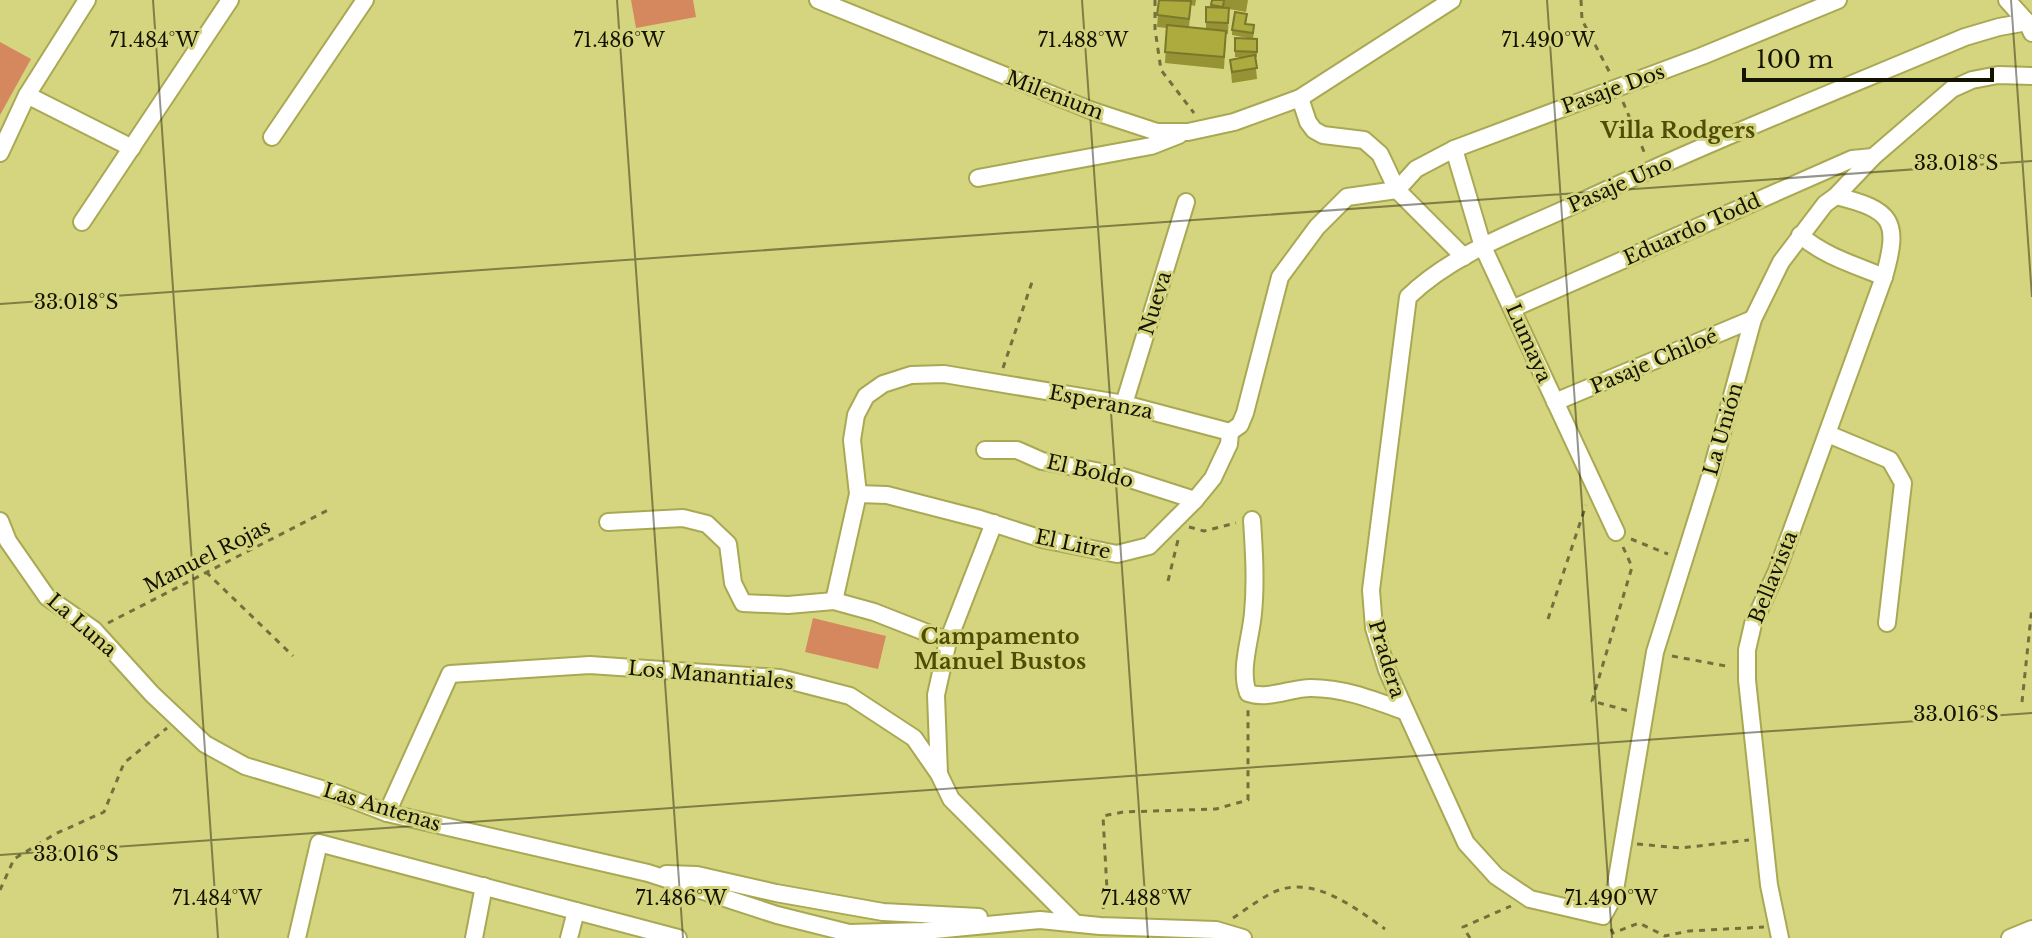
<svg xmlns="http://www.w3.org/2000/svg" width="2032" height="938" font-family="'Libre Baskerville',serif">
<rect width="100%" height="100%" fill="#d6d57f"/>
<g fill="#d5875e">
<polygon points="631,0 693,0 696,17 636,28"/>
<polygon points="0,42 31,59 0,115"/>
<polygon points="813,618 886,636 878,669 805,652"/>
</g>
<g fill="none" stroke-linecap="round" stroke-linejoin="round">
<g stroke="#a9a853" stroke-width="20">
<g id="street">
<polyline points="818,0 1090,110 1157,132 1188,132 1234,122 1300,98 1452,0"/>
<polyline points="2007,0 2027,22 2032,33"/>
<path d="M 2027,22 L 1999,27 L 1965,37 C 1834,92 1701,145 1572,206 C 1517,231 1452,254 1408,297 L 1371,590 L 1374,628 L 1387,670 L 1466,843 L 1496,876 L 1530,899 L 1603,916 L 1614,896 L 1655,652 L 1709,480 L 1753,319 L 1781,262 L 1825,204 L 1836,196 L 1873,157 L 1952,89 L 1972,80 L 1998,75 L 2032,76"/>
<polyline points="27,95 132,148"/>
<polyline points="1300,98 1308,122 1314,130 1323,135 1364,140 1380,154 1397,190 1464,257"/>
<polyline points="272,137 365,0"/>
<polyline points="1454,149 1483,247 1616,532"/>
<polyline points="0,153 27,95 87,0"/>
<polyline points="978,178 1151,146 1179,135"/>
<polyline points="82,222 230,0"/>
<path d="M 1800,235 C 1824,256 1855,265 1884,277"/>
<polyline points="1514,308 1852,159 1873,157"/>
<polyline points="1555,402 1753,319"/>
<polyline points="1124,404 1186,202"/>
<polyline points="1828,434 1890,460 1903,483 1887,623"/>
<polyline points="985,450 1017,450 1042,461 1117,475 1195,500"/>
<polyline points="858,494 887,495 980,519 1042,539 1117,554 1149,546 1195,500 1213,478 1229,444 1230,432"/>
<path d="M 1252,520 C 1254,551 1256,582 1253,613 C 1251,638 1239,669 1248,693 C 1268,700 1290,688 1311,688 C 1344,688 1374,700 1404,711"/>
<polyline points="0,521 8,541 47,597 94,630 152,694 205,744 245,766 338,794 387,813 648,873 777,915 849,933 924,931 1040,920 1100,926 1216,930 1243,938"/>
<polyline points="608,522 683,518 707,524 728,544 733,583 743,603 788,605 834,601 874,612 948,641"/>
<polyline points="834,601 858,494 852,440 856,415 866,396 883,384 911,375 944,374 1124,404 1230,432 1240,425 1245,413 1280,277 1317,227 1347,197 1397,190 1416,169 1454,149 1702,56 1838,0"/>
<polyline points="939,774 936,695 948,641 994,523"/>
<polyline points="387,813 450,674 590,665 780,678 850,696 914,738 939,774 951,799 1073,921"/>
<polyline points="666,874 697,875 776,893 883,912 979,917"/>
<polyline points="297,938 319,843 678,938"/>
<polyline points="474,938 484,886"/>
<polyline points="569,938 576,911"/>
<path d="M 1780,938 L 1769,885 L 1747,680 L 1747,650 L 1753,624 L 1777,571 L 1884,277 C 1900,221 1893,210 1836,196"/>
<polyline points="2010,938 2032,929"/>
</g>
</g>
<g stroke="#72713e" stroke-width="3" stroke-dasharray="6 6" stroke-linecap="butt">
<polyline points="1155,0 1155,29 1161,70 1194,113"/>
<polyline points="1581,0 1582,20 1610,73"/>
<polyline points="1623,102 1645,154"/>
<polyline points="1003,368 1032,282"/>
<polyline points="1189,527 1204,531 1236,523"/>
<polyline points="1631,539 1668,554"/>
<polyline points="1623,547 1632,567 1592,701 1629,711"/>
<polyline points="206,572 293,656"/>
<polyline points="1168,581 1178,540"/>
<polyline points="1548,619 1586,505"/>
<polyline points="108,623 332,508"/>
<polyline points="1672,656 1731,667"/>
<polyline points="2022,702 2032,607"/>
<polyline points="1637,844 1681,848 1749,840"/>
<polyline points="0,890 14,859 55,834 104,812 124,763 167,728"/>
<polyline points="1103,909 1107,890 1103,816 1123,812 1216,809 1248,800 1248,709"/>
<path d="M 1233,918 C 1245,910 1257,901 1270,894 C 1310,872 1354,907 1385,929"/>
<polyline points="1611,929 1613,933 1639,923 1665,936 1689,931 1764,927"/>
<polyline points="1470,938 1463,927 1511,906"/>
</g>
<use href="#street" stroke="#fff" stroke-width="16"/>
</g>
<g fill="#959334">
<polygon points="1159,0 1196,0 1195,6 1191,5 1189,27 1206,29 1206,7 1211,7 1212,0 1248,0 1246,12 1229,9 1228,34 1226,34 1224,69 1165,63 1167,28 1157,27"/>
<polygon points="1247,19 1246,24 1254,31 1253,39 1232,35 1232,30"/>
<polygon points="1235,38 1257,39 1257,57 1255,57 1257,79 1232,83 1230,60 1245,57 1235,57"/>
</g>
<g fill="#adab3d" stroke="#79782b" stroke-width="2">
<polygon points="1159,0 1191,1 1189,19 1157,15"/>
<polygon points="1212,0 1224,0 1223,7 1211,5"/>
<polygon points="1206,7 1229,8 1228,23 1206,22"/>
<polygon points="1235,12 1247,14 1245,24 1254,25 1253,33 1232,30"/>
<polygon points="1167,25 1226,31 1224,57 1165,52"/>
<polygon points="1235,38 1257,39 1257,52 1235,51"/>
<polygon points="1255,55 1257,68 1232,72 1230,60"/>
</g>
<path fill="none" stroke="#141300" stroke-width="2" stroke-opacity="0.45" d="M 153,0 L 218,938M 617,0 L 683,938M 1082,0 L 1148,938M 1547,0 L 1612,938M 2011,0 L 2032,297M 0,304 L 2032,161M 0,855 L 2032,713"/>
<g text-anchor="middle" stroke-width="6" stroke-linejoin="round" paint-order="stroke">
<g font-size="20" fill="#141300" stroke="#d6d57f">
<text transform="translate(1613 89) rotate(-20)" y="7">Pasaje Dos</text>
<text transform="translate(1055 95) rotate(21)" y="7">Milenium</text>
<text transform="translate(1620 184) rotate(-24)" y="7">Pasaje Uno</text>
<text transform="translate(1692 229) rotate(-24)" y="7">Eduardo Todd</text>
<text transform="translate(1155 303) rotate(-73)" y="7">Nueva</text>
<text transform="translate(1529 343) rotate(66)" y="7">Lumaya</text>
<text transform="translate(1654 361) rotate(-23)" y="7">Pasaje Chiloé</text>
<text transform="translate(1101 402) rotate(11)" y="7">Esperanza</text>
<text transform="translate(1723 429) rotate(-74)" y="7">La Unión</text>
<text transform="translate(1090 471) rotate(13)" y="7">El Boldo</text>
<text transform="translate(1073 544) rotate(12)" y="7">El Litre</text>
<text transform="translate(207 556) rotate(-27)" y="7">Manuel Rojas</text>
<text transform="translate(1773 577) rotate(-68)" y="7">Bellavista</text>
<text transform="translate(82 625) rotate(41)" y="7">La Luna</text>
<text transform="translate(1387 659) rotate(73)" y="7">Pradera</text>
<text transform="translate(711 675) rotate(5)" y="7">Los Manantiales</text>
<text transform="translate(382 807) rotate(17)" y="7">Las Antenas</text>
</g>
<g font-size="22" font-weight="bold" fill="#4f4d04" stroke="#d6d57f">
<text x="1678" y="138">Villa Rodgers</text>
<text x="1000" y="644">Campamento<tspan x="1000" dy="25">Manuel Bustos</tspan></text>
</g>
</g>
<g font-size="20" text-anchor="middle" fill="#141300" stroke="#d6d57f" stroke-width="6" stroke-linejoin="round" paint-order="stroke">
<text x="154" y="47">71.484°W</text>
<text x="619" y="47">71.486°W</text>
<text x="1083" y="47">71.488°W</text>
<text x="1548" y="47">71.490°W</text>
<text x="1956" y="170">33.018°S</text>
<text x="76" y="309">33.018°S</text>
<text x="1956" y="721">33.016°S</text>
<text x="76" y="861">33.016°S</text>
<text x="217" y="905">71.484°W</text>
<text x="681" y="905">71.486°W</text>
<text x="1146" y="905">71.488°W</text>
<text x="1611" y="905">71.490°W</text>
</g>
<path d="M1744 68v12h248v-12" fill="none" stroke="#141300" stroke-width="4"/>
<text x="1756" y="68" font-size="24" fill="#141300" stroke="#d6d57f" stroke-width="6" paint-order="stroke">100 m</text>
</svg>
